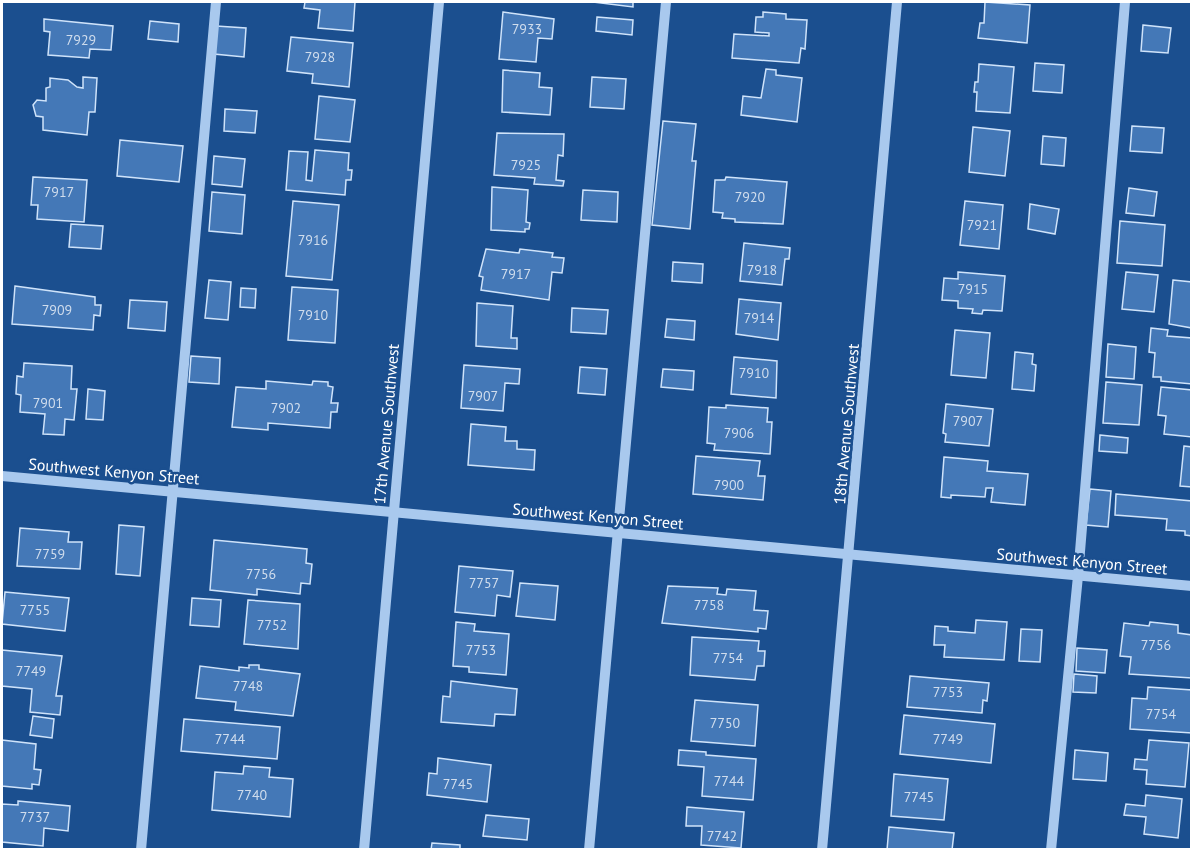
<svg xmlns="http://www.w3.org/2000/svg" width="1193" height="851" font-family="'PT Sans',sans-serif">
<rect width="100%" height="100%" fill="#1b4f8f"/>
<g fill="#4478b7" stroke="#cfe3fa" stroke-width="1.5">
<polygon points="305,2 355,2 353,31 318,28 320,10 304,8"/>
<polygon points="593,2 633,2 633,7"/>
<polygon points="985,2 1030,5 1027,43 978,38 980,23 984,23"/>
<polygon points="503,12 554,19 552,39 538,38 536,62 499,59"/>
<polygon points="763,12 786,14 786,19 807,20 805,49 801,48 799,63 732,58 734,34 769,36 769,33 755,32 756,17 763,17"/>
<polygon points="597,17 633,20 632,35 596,31"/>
<polygon points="44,19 113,26 111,50 90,49 89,58 48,55 50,32 44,31"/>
<polygon points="150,21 179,24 178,42 148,39"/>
<polygon points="1143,25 1171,28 1168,53 1141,51"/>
<polygon points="216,26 246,28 244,57 214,54"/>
<polygon points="291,37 353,43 349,87 312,83 313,74 287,71"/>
<polygon points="1035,63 1064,65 1062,93 1033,91"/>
<polygon points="979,64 1014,67 1010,113 976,111 977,92 974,92 975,82 978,82"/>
<polygon points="766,69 776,70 776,75 802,78 797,122 741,115 743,96 761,98"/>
<polygon points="503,70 540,73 539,87 552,88 550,115 502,112"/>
<polygon points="83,77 97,78 95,112 89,112 87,135 43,130 43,117 36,116 33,105 37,100 46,101 46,88 50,87 50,78 68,80 77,87 83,88"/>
<polygon points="592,77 626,79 624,109 590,107"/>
<polygon points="319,96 355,100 350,142 315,139"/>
<polygon points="225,109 257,111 255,133 224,131"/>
<polygon points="663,121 696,124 692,161 696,161 690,229 652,225"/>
<polygon points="1132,126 1164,128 1162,153 1130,151"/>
<polygon points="973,127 1010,131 1005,176 969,172"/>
<polygon points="497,133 564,134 563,156 558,155 556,180 564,181 563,186 534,184 535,178 494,175"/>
<polygon points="1043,136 1066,138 1064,166 1041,164"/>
<polygon points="120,140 183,146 179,182 117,176"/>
<polygon points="315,150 349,153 348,170 352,170 351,180 346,180 345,195 286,190 289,151 308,152 306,180 312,181"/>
<polygon points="214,156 245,159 242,187 212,184"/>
<polygon points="33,177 87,180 84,222 37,219 38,205 31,205"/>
<polygon points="726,177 787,182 783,224 735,222 735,219 722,218 723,213 713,212 715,180 725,180"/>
<polygon points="492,187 528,190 526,222 530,223 529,229 525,229 525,232 491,230"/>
<polygon points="1129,188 1157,192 1154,216 1126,213"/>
<polygon points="583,190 618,192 617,222 581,220"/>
<polygon points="212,192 245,195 242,234 209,231"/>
<polygon points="293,201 339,205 332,280 286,276"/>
<polygon points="965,201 1003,205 999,249 960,245"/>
<polygon points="1030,204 1059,209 1055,234 1028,229"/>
<polygon points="1120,221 1165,225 1162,266 1117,263"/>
<polygon points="71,224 103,226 101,249 69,247"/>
<polygon points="744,243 790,248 789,259 785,259 782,285 740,281"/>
<polygon points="486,249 519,253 520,249 553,253 552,257 564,258 562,273 552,272 549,300 481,290 483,277 479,276"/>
<polygon points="673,262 703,264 702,283 672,281"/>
<polygon points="958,272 1005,276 1002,311 983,310 982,314 972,313 973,309 958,308 958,301 942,300 944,278 958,279"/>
<polygon points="1126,272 1158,275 1154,312 1122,309"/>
<polygon points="209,280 231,282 228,320 205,318"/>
<polygon points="1173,280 1192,282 1192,328 1169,324"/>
<polygon points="15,286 95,297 95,305 101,305 100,316 94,315 93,330 12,324"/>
<polygon points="292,287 338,290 335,343 288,340"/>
<polygon points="241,288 256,289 255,308 240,307"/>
<polygon points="739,299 781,303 778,340 736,334"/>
<polygon points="130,300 167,302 165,331 128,328"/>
<polygon points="477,303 513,306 511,338 517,338 517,349 476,346"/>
<polygon points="572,308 608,310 606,334 571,332"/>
<polygon points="667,319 695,321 694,340 665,337"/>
<polygon points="1151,328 1168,330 1167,336 1192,338 1192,384 1161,381 1161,377 1153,377 1155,353 1149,352"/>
<polygon points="955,330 990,333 986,378 951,375"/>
<polygon points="1108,344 1136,347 1134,379 1106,377"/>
<polygon points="1015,352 1033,354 1032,364 1036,365 1034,391 1012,389"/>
<polygon points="191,356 220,358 219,384 189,382"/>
<polygon points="734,357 777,361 776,398 731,394"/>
<polygon points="24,363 72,366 71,389 77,389 74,420 65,419 64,435 43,434 45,414 20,412 21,395 16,394 17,376 23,377"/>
<polygon points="464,365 520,369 519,384 505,383 503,411 461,408"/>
<polygon points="580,367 607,369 605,395 578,393"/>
<polygon points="663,369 694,371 693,390 661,387"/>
<polygon points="266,381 312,385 313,381 328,382 328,386 333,387 331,403 338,403 337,412 331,412 330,428 268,423 268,430 232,427 236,387 266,389"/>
<polygon points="1106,382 1142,385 1139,425 1103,423"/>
<polygon points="1161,387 1192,390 1192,437 1164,434 1166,416 1158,415"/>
<polygon points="88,389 105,391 103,420 86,419"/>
<polygon points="946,404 993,409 989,446 945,442 946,434 943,433"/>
<polygon points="726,405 768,408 767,422 772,422 770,454 714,450 715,444 707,443 709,407 726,408"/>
<polygon points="471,424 506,427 505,441 517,441 517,449 535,450 534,470 468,465"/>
<polygon points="1100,435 1128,438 1127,453 1099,451"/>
<polygon points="1184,446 1192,447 1192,487 1180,486"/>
<polygon points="696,456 760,461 758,476 765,476 763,500 693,494"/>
<polygon points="944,457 988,461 987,471 1028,474 1025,505 991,502 993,488 986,488 985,497 951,495 951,498 941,497"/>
<polygon points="1090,489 1111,491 1108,527 1086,525"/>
<polygon points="1116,494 1192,501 1192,536 1185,535 1185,531 1166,530 1167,519 1115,515"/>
<polygon points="119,525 144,527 140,576 116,574"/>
<polygon points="20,528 69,532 68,542 82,542 80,569 17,566"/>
<polygon points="214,540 307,549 306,563 312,564 310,584 301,583 300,594 257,589 257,595 210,590"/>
<polygon points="459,566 513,571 510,597 497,595 495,616 455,612"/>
<polygon points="520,583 558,586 555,620 516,616"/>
<polygon points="668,586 718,588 717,594 726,595 727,589 756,591 754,610 768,611 766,629 758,628 758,632 662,623"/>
<polygon points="5,592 69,598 65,631 2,624"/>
<polygon points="192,598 221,600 219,627 190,625"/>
<polygon points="248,600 300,604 298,649 244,644"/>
<polygon points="976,620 1007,622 1004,660 944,657 945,645 934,645 935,626 948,627 948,631 975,633"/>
<polygon points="456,622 475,624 474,631 509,634 506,675 469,672 469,667 453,666"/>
<polygon points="1150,622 1178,625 1178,633 1192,635 1192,678 1129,674 1131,657 1120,656 1124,623 1149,626"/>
<polygon points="1021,629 1042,630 1040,662 1019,661"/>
<polygon points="692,637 759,641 758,651 765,651 764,666 757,666 755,680 690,675"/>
<polygon points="1077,648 1107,650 1105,673 1076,671"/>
<polygon points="2,650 62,656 56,696 62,696 60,715 30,712 32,689 2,686"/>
<polygon points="249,665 259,665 259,669 300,674 293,716 235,710 236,702 196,698 200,666 239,671 239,667 249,668"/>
<polygon points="1074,674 1097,676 1096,693 1073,692"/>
<polygon points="910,676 989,683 987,701 983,700 982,713 907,707"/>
<polygon points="451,681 517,689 515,715 495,714 494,726 441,722 443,696 450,697"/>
<polygon points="1148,687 1192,690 1192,733 1130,729 1132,698 1147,699"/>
<polygon points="695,700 758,705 755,746 691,741"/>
<polygon points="904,715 995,724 991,763 900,754"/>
<polygon points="33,716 54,719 52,738 30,735"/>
<polygon points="184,719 280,727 277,759 181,751"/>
<polygon points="2,740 36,744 34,769 41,770 39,785 32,784 32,789 2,786"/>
<polygon points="1149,740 1189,743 1185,787 1146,784 1147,770 1134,769 1135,759 1147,760"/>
<polygon points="679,750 706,752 706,755 756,759 753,800 702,796 704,767 678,765"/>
<polygon points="1075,750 1108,753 1106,781 1073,779"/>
<polygon points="438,758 491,765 487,802 427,795 429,773 437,774"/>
<polygon points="244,766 270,768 269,777 293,779 290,817 212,810 215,772 243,774"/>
<polygon points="894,774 948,779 944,820 891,816"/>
<polygon points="1146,795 1182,799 1178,838 1144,834 1146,817 1124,815 1126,804 1145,806"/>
<polygon points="18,801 70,806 68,831 44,828 43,846 2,842 2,804 18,805"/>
<polygon points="687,807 744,812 741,848 701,845 702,826 686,826"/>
<polygon points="486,815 529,819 527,840 483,836"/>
<polygon points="889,827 954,833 952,850 887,850"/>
<polygon points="432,843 460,845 460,849 469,850 431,850"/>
</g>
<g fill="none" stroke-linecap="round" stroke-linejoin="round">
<g stroke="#a9c9ee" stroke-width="10">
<polyline points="2,476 1192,586"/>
<polyline points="141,850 216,2"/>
<polyline points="364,850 439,2"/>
<polyline points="589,850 666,2"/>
<polyline points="822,850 897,2"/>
<polyline points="1051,850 1078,576 1125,2"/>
</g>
</g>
<g text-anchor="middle" stroke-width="5" stroke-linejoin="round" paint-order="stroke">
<g font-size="14" fill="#d0dded">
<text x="527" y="34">7933</text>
<text x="81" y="45">7929</text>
<text x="320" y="62">7928</text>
<text x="526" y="170">7925</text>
<text x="59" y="197">7917</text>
<text x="750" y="202">7920</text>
<text x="982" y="230">7921</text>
<text x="313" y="245">7916</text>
<text x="762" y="275">7918</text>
<text x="516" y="279">7917</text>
<text x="973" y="294">7915</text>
<text x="57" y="315">7909</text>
<text x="313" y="320">7910</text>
<text x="759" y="323">7914</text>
<text x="754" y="378">7910</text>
<text x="483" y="401">7907</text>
<text x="48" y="408">7901</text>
<text x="286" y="413">7902</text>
<text x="968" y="426">7907</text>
<text x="739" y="438">7906</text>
<text x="729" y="490">7900</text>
<text x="50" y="559">7759</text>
<text x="261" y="579">7756</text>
<text x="484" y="588">7757</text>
<text x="709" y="610">7758</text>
<text x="35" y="615">7755</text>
<text x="272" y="630">7752</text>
<text x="1156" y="650">7756</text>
<text x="481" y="655">7753</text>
<text x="728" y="663">7754</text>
<text x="31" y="676">7749</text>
<text x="248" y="691">7748</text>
<text x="948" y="697">7753</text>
<text x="1161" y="719">7754</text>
<text x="725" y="728">7750</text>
<text x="230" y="744">7744</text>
<text x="948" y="744">7749</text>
<text x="729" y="786">7744</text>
<text x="458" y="789">7745</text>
<text x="252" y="800">7740</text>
<text x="919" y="802">7745</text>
<text x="35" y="822">7737</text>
<text x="722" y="841">7742</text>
</g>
<g font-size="16" fill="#fff" stroke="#1b4f8f">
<text transform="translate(386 424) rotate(-85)" y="6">17th Avenue Southwest</text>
<text transform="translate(846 424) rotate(-85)" y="6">18th Avenue Southwest</text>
<text transform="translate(114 471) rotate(5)" y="6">Southwest Kenyon Street</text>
<text transform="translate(598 516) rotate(5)" y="6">Southwest Kenyon Street</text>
<text transform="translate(1082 561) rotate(5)" y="6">Southwest Kenyon Street</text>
</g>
</g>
<rect width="1193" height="851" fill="none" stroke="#ffffff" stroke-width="6"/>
</svg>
